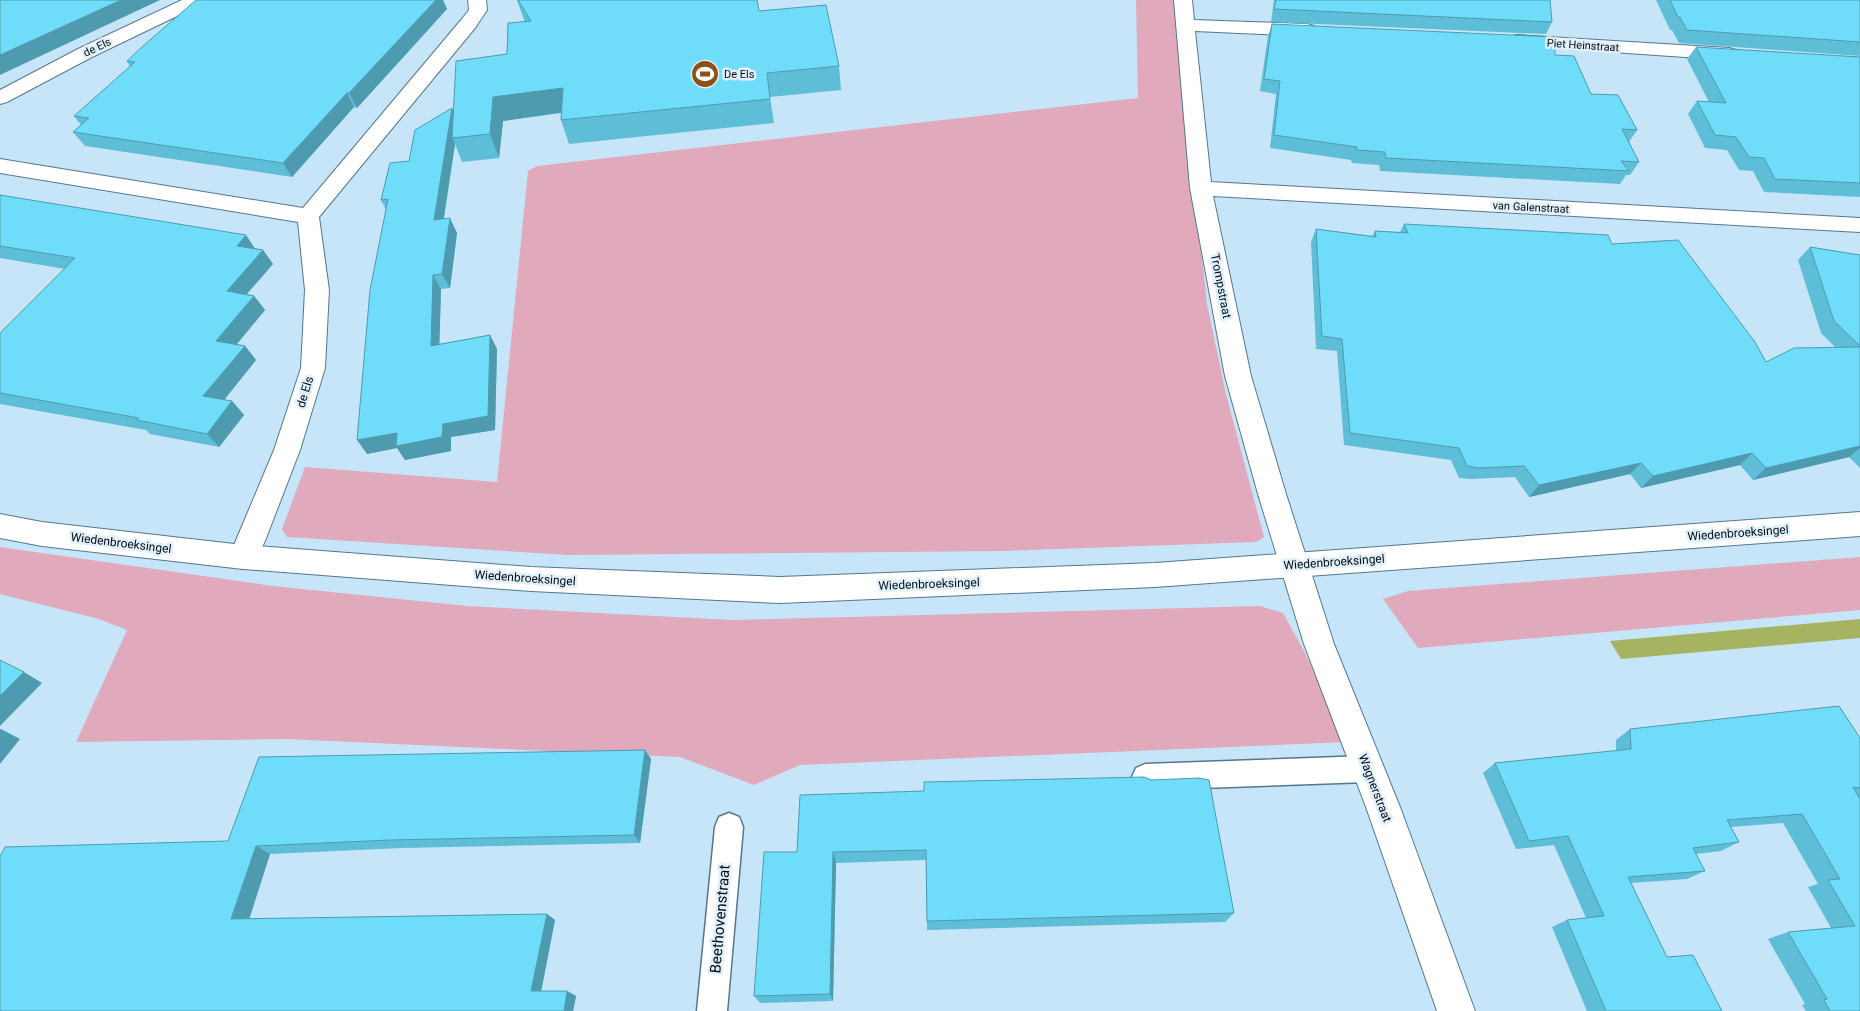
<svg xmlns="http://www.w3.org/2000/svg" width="1860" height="1011" font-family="Roboto,sans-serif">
<rect width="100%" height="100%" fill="#c7e5f9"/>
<g fill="#e1aabc">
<polygon points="1136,0 1174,0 1207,304 1226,394 1264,537 1256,542 1004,551 568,555 287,537 282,529 305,467 497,482 528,171 537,166 1138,98"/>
<polygon points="0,547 273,586 467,606 732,620 1260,606 1283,613 1304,651 1347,742 800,765 754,785 680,757 286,739 76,742 127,630 99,619 0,594"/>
<polygon points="1860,557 1860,610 1418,648 1383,599 1408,591"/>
</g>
<polygon fill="#a6b462" points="1860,619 1860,638 1621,659 1610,641"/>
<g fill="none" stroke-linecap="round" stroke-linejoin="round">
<g stroke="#54778e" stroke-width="3">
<g id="service">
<polygon points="1367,756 1376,760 1380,769 1376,778 1367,782 1145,790 1136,786 1132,777 1136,768 1145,764"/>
<polygon points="729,813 739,817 743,827 727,1011 697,1011 715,827 719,817"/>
</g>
</g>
<g stroke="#54778e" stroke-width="2">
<g id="minor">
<polygon points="182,0 205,0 202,4 92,57 7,102 0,104 0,90 78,49"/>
<polygon points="468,0 486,0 487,10 475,28 319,217 329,290 325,368 300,450 265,541 253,566 243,569 233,566 229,557 274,450 301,368 305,290 298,222 0,173 0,159 303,208 461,20 469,10"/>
<polygon points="1174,0 1192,0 1194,20 1307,24 1314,26 1316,30 1314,34 1307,36 1195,31 1211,182 1860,218 1860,232 1213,196 1251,376 1286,494 1334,644 1400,807 1475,1011 1437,1011 1366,807 1304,644 1258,494 1225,376 1190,188"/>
<polygon points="1517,35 1729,48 1736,50 1739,54 1736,58 1729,60 1510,45 1508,41 1510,37"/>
</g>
</g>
<g stroke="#54778e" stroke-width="2">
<polygon id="tertiary" points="1860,512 1860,536 1155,587 780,603 531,591 243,569 42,546 0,538 0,514 42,522 243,545 531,567 780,577 1155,563"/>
</g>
<use href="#service" fill="#fff" fill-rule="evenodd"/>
<use href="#minor" fill="#fff" fill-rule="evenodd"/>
<use href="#tertiary" fill="#fff" fill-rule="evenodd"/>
</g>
<g fill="#5fbed7">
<polygon points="196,0 443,0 447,9 357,108 354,107 292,177 85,146 73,132 81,125 74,116 130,67 127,61"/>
<polygon points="517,0 757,0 759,11 839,66 841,90 770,97 774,123 569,144 561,120 561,113 503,121 499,158 462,162 455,144 444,219 457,233 450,288 441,289 439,344 490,335 497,349 495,430 451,437 451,451 405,460 397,448 367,454 386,210 381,200 409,161 453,111 507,54 525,22 523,17"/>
<polygon points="1274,0 1550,0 1552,22 1546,34 1271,22"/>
<polygon points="1656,0 1860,0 1860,56 1679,43 1672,30 1670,30"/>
<polygon points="1272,24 1555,55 1591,94 1637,130 1629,142 1639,162 1630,175 1626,175 1620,184 1380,171 1379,165 1352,163 1351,160 1270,148 1276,94 1260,91 1268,36"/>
<polygon points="1696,47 1860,57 1860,197 1764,192 1753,171 1739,170 1727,150 1705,148 1688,114 1697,101 1709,102 1687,59"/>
<polygon points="0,195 263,250 273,264 247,294 254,296 265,310 236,344 245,346 256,360 224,400 232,401 244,415 219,447 150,434 146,430 0,404 0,333 65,269 0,258"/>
<polygon points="1404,224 1612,244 1766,362 1835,347 1821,333 1798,260 1810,247 1860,255 1860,468 1849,457 1753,480 1740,465 1641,488 1630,474 1529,497 1515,477 1471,479 1459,478 1451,460 1344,445 1337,351 1316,349 1311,242 1316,229 1372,236 1375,231 1400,232"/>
<polygon points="1630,729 1860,738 1860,1011 1806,1011 1802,1005 1805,1004 1768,939 1788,932 1831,928 1808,887 1818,884 1783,823 1731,827 1739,842 1721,851 1696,854 1705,871 1687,879 1631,883 1667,957 1722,1011 1587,1011 1552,927 1567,920 1586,918 1554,845 1516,849 1483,773 1495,763 1616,751 1616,740"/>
<polygon points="645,750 651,759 640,843 402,848 270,854 249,919 547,914 555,920 541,991 567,991 576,996 573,1011 0,1011 228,841"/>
<polygon points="924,791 1234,913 1225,922 927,930 926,860 836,863 833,1001 760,1003 754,996 797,852"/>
</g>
<g fill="#4e9baf">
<polygon points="121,0 160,0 0,75 0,55"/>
<polygon points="436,0 443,0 447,9 357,108 349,93"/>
<polygon points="563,88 571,111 503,121 499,158 490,134 493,97"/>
<polygon points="347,93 354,107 292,177 283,163"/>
<polygon points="452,108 458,122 452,138 455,144 441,235 434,220"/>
<polygon points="450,218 457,233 450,288 442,274"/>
<polygon points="246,235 256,250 237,246"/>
<polygon points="263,250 273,264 237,305 227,291"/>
<polygon points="433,275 441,289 439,360 431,346"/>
<polygon points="254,296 265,310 228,355 216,341"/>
<polygon points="490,335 497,349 495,430 451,437 451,451 405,460 397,448 367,454 357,440 443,424"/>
<polygon points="245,346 256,360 216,410 203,396"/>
<polygon points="232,401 244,415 219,447 207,434"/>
<polygon points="1860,446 1860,448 1849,457 1753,480 1766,468"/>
<polygon points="1752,453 1740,465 1641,488 1653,476"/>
<polygon points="1641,463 1630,474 1529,497 1539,485"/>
<polygon points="24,672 42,683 0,726 0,696"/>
<polygon points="0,729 1,729 20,739 0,764"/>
<polygon points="645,750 651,759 640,843 634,835"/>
<polygon points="256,846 270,854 247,926 231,919"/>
<polygon points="833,852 836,863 833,1001 830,994"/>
<polygon points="547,914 555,920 540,997 531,991"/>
<polygon points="567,991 576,996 573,1011 564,1011"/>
</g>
<g fill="#6fddfa" stroke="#4e9baf">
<polygon points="0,0 121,0 0,55"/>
<polygon points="196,0 436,0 349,93 347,93 283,163 73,132 89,118 74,116 135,62 127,61 143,46"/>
<polygon points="518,0 757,0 759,11 826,5 839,66 767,73 770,99 561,120 563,88 493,97 490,134 452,138 456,61 507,54 508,23 531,21"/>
<polygon points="1276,0 1550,0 1552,22 1274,9"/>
<polygon points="1670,0 1860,0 1860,42 1687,30 1680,17 1678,17"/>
<polygon points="1272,24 1554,37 1555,55 1574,56 1591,94 1618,95 1637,130 1622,129 1639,162 1621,161 1629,171 1386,158 1385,152 1357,150 1357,147 1274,135 1280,81 1264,79"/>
<polygon points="1696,47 1860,57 1860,183 1775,179 1764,158 1749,157 1736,137 1715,135 1697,101 1726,103"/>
<polygon points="452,108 434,220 450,218 442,274 433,275 431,346 490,335 488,416 443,424 442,437 396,446 397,433 357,440 370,290 388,199 381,200 390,163 409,161 415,130"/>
<polygon points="0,195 246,235 237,246 263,250 227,291 254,296 216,341 245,346 203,396 232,401 207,434 137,420 139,418 0,393 0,333 75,258 0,246"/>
<polygon points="1404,224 1608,235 1612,244 1678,240 1755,342 1766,362 1794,348 1860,347 1860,446 1766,468 1752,453 1653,476 1641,463 1539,485 1524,466 1479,468 1467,466 1459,448 1350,433 1342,339 1322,336 1316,229 1376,237 1375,231 1408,233"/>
<polygon points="1810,247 1860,255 1860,346 1834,321"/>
<polygon points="0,660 24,672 0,696"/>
<polygon points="1839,706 1860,738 1860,788 1853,787 1860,799 1860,1011 1830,1011 1824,1000 1827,999 1788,932 1855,926 1828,880 1840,879 1802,814 1727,820 1739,842 1693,848 1705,871 1628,877 1667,957 1693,955 1722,1011 1606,1011 1567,920 1604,916 1568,836 1529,841 1495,763 1631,749 1630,729"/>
<polygon points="645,750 634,835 391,840 256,846 231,919 547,914 531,991 567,991 564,1011 0,1011 0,856 5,847 228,841 259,757"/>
<polygon points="1144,777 1151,780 1199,778 1209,780 1234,913 927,921 926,850 833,852 830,994 754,996 764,852 797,852 800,795 924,791 924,782"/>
</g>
<defs>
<g id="stadium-disc" transform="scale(1.4375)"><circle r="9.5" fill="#8f5017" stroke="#e1f0fa"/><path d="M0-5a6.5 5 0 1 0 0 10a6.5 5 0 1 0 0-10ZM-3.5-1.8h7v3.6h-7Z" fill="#fff"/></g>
</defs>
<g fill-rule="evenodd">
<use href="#stadium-disc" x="705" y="74"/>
</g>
<g text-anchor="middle" stroke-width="5" stroke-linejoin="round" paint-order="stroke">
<g font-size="11" fill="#030e17" stroke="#e1f0fa">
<text transform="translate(1583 45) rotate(4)" y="4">Piet Heinstraat</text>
<text transform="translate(97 47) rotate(-26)" y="4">de Els</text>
<text transform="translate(1531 207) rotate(3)" y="4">van Galenstraat</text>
</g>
<g font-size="11" fill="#030e17" stroke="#e1f0fa" text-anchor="start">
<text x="724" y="78">De Els</text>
</g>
<g font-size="12" fill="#030e17" stroke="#e1f0fa">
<text transform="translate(1221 286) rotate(79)" y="4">Trompstraat</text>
<text transform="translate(305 392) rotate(-73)" y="4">de Els</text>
<text transform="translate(1738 533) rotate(-4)" y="4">Wiedenbroeksingel</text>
<text transform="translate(121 543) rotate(7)" y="4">Wiedenbroeksingel</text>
<text transform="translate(1334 562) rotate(-4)" y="4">Wiedenbroeksingel</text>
<text transform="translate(525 578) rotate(4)" y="4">Wiedenbroeksingel</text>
<text transform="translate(929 584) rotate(-2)" y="4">Wiedenbroeksingel</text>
<text transform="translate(1375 788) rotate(69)" y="4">Wagnerstraat</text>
</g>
<g font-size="15" fill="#030e17" stroke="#e1f0fa">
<text transform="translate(720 919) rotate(-85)" y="5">Beethovenstraat</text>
</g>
</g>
</svg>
